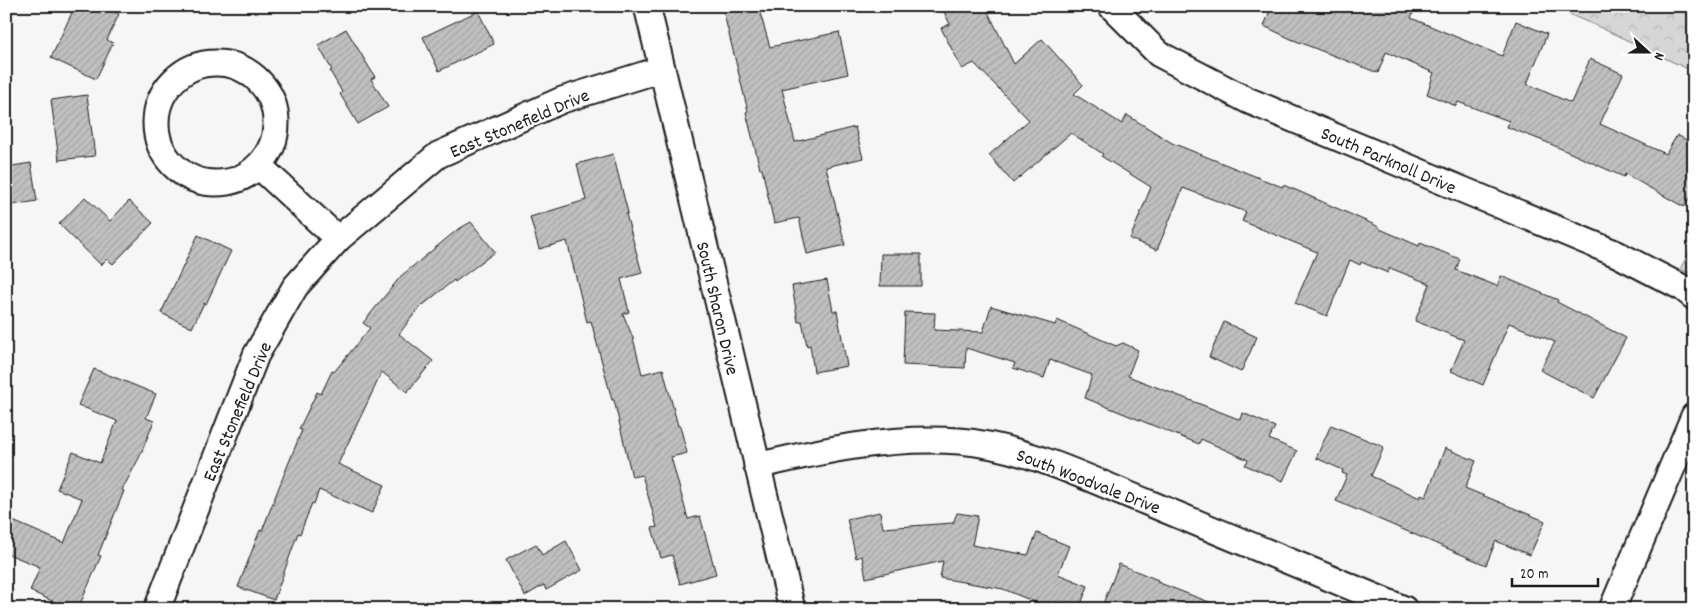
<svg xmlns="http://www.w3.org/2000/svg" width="1700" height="615" font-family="Dekko,sans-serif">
<defs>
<pattern id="forest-crowns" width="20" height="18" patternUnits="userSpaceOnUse" patternTransform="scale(1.25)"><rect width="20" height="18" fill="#d6d6d6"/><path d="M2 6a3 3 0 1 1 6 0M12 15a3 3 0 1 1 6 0" fill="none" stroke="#b7b7b7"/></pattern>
<pattern id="building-hatch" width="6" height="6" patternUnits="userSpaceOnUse" patternTransform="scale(1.25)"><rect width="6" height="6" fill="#c0c0c0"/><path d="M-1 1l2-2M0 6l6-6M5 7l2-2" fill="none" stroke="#a4a4a4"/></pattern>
</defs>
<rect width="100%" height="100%" fill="#f6f6f6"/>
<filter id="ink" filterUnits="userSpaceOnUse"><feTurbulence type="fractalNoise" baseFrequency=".02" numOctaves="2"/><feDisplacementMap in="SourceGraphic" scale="10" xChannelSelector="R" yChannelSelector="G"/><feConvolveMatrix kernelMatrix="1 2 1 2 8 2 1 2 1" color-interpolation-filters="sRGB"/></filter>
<g filter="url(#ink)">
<g fill="url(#forest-crowns)" stroke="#797979">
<polygon points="1549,6 1694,6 1694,72 1597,26"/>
<polygon points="1694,244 1694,275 1680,269"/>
</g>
<g fill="url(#building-hatch)" stroke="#1c1c1c">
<polygon points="75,6 102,6 119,14 107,40 113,43 96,79 51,58"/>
<polygon points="722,6 758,6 770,47 839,32 848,74 782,89 795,142 855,127 863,158 826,167 845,245 807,254 799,218 774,223 762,169 760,169 746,112 748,111"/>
<polygon points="941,6 985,6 1014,64 1042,39 1083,85 1074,94 1122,124 1127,115 1172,143 1282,187 1283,185 1298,191 1377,226 1380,229 1419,246 1420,243 1460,259 1456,270 1497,286 1501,276 1558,300 1557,302 1626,338 1594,398 1540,370 1555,342 1509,323 1483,385 1451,371 1464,340 1415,321 1430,284 1390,268 1388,273 1361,262 1360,265 1350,260 1327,316 1295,303 1317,252 1242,221 1246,212 1183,188 1157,250 1130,239 1151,187 1101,156 1103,154 1071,133 1013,183 989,155 1029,120 974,63 962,69 941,28 950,24"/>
<polygon points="1272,6 1416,6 1411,18 1502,56 1516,21 1547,34 1527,84 1571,103 1590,59 1623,74 1600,124 1666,154 1677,135 1694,144 1694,190 1684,207 1625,174 1624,177 1546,142 1507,127 1509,121 1458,102 1456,106 1427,94 1434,73 1386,52 1378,73 1291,39 1264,26"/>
<polygon points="478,11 494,44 439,71 423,37"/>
<polygon points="346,29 375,77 371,79 388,107 358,124 340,94 342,92 330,71 332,70 318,45"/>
<polygon points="87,95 95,156 59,160 51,100"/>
<polygon points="613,154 628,213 626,214 642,273 621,279 629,312 623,314 633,338 642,374 663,369 678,426 680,426 687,453 671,457 688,519 700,516 716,574 680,584 672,555 661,558 652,528 657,527 642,475 632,477 614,400 612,400 591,321 587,322 567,241 539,249 530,217 586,200 577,164"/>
<polygon points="31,163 37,201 6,206 6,167"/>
<polygon points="85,197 110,221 129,201 153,223 113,264 107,259 101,265 59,224"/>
<polygon points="471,222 495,252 455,282 454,280 418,309 399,334 433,361 407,392 382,372 338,464 385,485 372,513 319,490 314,504 312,503 300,534 298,533 274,600 238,587 260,530 262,531 279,487 302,430 299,429 317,392 321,394 332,371 334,372 370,328 363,323 401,276 457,230"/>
<polygon points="198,235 231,251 206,304 204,303 192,328 161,313"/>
<polygon points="881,254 921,254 921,286 880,286"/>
<polygon points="827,280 833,311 837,311 847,366 814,372 810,345 807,346 802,321 798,322 792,286"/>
<polygon points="991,306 1055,325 1057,320 1116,346 1123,343 1138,350 1128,376 1241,420 1243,413 1275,427 1269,439 1297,451 1283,481 1245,465 1248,460 1201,439 1199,444 1085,398 1092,375 1050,360 1044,378 1013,368 1015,363 966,348 965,368 903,365 905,312 935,313 934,330 983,332"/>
<polygon points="1224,322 1257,337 1241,372 1209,357"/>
<polygon points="94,369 156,394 146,418 154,421 140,456 122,490 124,491 98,555 101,556 78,609 70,609 30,591 40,567 6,553 6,518 64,543 82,499 57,489 73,452 100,463 117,421 78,405"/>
<polygon points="1331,425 1384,447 1371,476 1420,498 1421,495 1426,497 1445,448 1476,461 1465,488 1545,521 1530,555 1496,541 1486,565 1336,501 1347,475 1342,473 1343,470 1316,458"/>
<polygon points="880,512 883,528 953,523 957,513 978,516 972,545 1028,555 1037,533 1069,546 1058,574 1088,586 1079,609 1052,609 1003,589 940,578 943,561 866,578 862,556 856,558 847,519"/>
<polygon points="566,541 582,570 546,590 544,585 525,596 506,560 536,544 542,555"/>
<polygon points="1119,564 1158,580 1157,582 1222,607 1221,609 1101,609"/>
</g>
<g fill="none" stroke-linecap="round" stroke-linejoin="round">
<g stroke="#1c1c1c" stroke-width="29">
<g id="minor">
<polyline points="647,6 792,609"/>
<polyline points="1111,6 1159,54 1247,100 1617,254 1683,288 1694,297"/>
<circle cx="216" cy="123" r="60"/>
<polyline points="259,166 338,239"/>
<path d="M 757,466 C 824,450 890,436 959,441 C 1024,446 1089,479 1149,503 C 1234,538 1319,574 1404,609"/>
<polyline points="157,609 256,355 295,287 338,239 438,155 562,100 662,69"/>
<polyline points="1612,609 1694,416"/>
</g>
</g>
<use href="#minor" stroke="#fff" stroke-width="25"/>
</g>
</g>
<g text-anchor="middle" stroke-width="4.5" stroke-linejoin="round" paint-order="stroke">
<g font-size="19" fill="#1c1c1c" stroke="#fff">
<text transform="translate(519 122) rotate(-23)" y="7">East Stonefield Drive</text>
<text transform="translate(1389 159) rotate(23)" y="7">South Parknoll Drive</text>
<text transform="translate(719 308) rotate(77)" y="7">South Sharon Drive</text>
<text transform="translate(236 411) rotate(-67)" y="7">East Stonefield Drive</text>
<text transform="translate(1089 480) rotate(21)" y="7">South Woodvale Drive</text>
</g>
</g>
<rect width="1700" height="615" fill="none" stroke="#fff" stroke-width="25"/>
<rect x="12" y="12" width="1675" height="590" fill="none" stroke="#1c1c1c" stroke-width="2" filter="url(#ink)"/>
<g transform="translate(1648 52) rotate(111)" stroke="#ffffff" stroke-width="4" paint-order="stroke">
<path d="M0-4L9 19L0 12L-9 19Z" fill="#1c1c1c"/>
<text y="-8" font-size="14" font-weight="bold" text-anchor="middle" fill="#1c1c1c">N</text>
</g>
<path d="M1512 578v8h86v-8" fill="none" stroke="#1c1c1c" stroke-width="2.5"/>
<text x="1520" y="578" font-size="15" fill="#1c1c1c" stroke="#ffffff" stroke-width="4" paint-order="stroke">20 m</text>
</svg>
